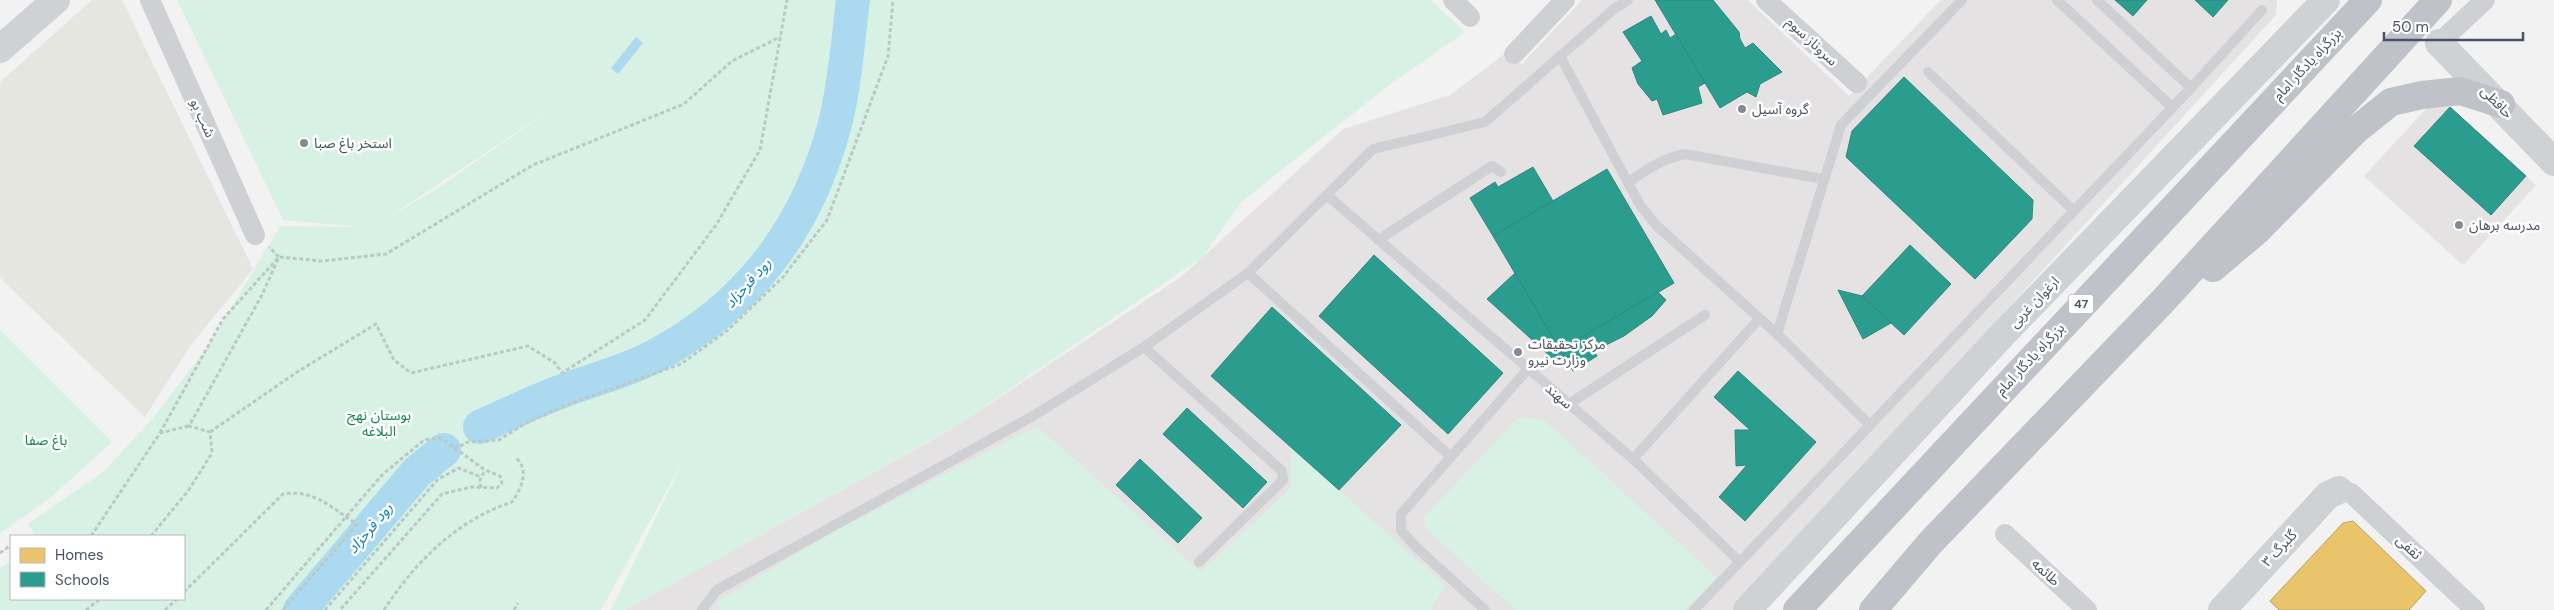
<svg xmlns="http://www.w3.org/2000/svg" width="2554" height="610" font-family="'DM Sans','Noto Sans Arabic',sans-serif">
<rect width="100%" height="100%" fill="#f3f2f2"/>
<polygon fill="#e6e6e1" points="92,0 122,0 253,269 190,346 145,417 0,278 0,82"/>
<g fill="#e4e2e3">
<polygon points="1582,0 1748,0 1849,96 1941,0 2277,0 2276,15 1732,610 625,610 950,430 1181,277 1343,129 1450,95 1507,52 1522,64"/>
<polygon points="2450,107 2536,185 2463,265 2364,176 2427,108"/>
</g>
<g fill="#d7f1e4" fill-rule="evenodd">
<path d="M 177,0 L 1431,0 L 1465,32 L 1388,86 L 1240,203 L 1204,256 L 956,426 L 625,610 L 611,610 L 685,457 L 601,610 L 0,610 L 0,568 L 11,561 L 11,599 L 184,599 L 184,536 L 36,536 L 28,524 L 104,471 L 152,419 L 209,345 L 280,226 L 359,227 L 283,220 ZM 559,104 L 432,192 L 387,218 Z"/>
<polygon points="0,330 112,442 49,499 0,533"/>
<polygon points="1519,417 1544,420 1716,577 1685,610 1516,610 1426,529 1424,517"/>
<polygon points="1037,426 1201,572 1290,489 1291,447 1445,585 1430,610 718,610 718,601 833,532"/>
</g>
<polygon fill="#abdaf0" points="636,37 643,43 618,74 611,68"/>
<polygon fill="#e9c46a" stroke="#b9a267" points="2353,521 2426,591 2409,610 2279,610 2270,601 2343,523"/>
<g fill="#2a9d8f" stroke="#338681">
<polygon points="1655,0 1713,0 1739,32 1740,39 1745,48 1753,43 1782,72 1760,84 1756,97 1747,92 1720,108"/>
<polygon points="2115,0 2147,0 2133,16"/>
<polygon points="2195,0 2228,0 2213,17"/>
<polygon points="1651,16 1661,34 1666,30 1670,38 1676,34 1705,83 1698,87 1702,103 1663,115 1657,99 1652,101 1638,84 1632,68 1642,61 1623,32"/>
<polygon points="1904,77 2033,200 2032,219 1975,279 1846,157 1852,131"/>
<polygon points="2450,107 2526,176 2491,215 2414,146"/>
<polygon points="1533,167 1553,201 1493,236 1470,198 1495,182 1498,187"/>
<polygon points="1607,169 1674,283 1560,350 1493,236"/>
<polygon points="1910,245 1951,284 1904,335 1862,296"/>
<polygon points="1374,255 1503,373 1448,434 1319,316"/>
<polygon points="1515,273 1567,362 1561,366 1487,299"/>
<polygon points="1838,290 1862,296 1891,323 1863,339"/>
<polygon points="1658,292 1666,300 1652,316 1624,336 1594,351 1585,335"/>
<polygon points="1272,307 1401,425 1339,490 1211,376"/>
<polygon points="1585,335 1597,356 1573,371 1560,350"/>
<polygon points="1738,371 1816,442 1745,521 1719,497 1747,465 1736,466 1735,430 1750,430 1714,397"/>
<polygon points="1187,408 1267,482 1243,508 1163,434"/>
<polygon points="1140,459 1202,518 1178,543 1116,485"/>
</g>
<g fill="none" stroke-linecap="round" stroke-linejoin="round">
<g stroke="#abdaf0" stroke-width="34">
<path d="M 480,427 C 506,415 533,402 560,392 C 593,379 623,373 655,356 C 750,305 807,228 835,124 C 845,84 848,41 853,0"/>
<polyline points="300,610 417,472 444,450"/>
</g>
<g stroke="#bbc8c5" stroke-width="3" stroke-dasharray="4 2.5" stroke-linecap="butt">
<polyline points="210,432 297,372 376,324 394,360 411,373 528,346 555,363 562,373 645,320 716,225 760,150 787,0"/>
<polyline points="160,433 223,319 279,257 322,261 386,254 533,165 684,104 732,61 780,37"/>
<polyline points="454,449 468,442 499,440 526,423 569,404 681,364 728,330 783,277 827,220 888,56 893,0"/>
<polyline points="481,488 480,480 485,470"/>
<polyline points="91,536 160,433 189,426"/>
<polyline points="151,536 188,491 212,453 210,432 189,426 262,295 279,257 269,247"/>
<polyline points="0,553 11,545"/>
<path d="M 184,592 L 283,494 C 315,489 331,508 357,524 L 283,610"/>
<polyline points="86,610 100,599"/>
<polyline points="165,610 177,599"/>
<polyline points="266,610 382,475 424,440 441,438 485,470 500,476 502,483 497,488 471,487 442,494 340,610"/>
<polyline points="325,610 438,479 459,468 481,477"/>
<path d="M 384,610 C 415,562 457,520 512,502 C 521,489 530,471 516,458"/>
<polyline points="514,610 518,603"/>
</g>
<g stroke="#ced0d3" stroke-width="10">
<polyline points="2057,0 2172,107"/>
<polyline points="2097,0 2191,88"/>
<polyline points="1560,56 1640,205 1657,226 1777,334 1869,424"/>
<polyline points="1928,72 2073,210"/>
<path d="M 1629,182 C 1647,169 1662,159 1685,154 L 1823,179"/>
<polyline points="1328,196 1633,459 1739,561"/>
<polyline points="1378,240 1492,166 1501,172"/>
<polyline points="1248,273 1450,456"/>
<polyline points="1777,334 1841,125 1962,0"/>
<polyline points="1144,347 1282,471 1283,480 1199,562"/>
<polyline points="1569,404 1705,315"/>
<polyline points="1633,459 1759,319"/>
<polyline points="702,610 717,590 1033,416 1144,347 1248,273 1373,149 1485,122 1614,9 1628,0"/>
<polyline points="1485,610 1415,546 1401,530 1401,514 1528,369"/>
<polyline points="1694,610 2191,88 2262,10"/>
</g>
<g stroke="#ced0d3" stroke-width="20">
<polyline points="150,0 255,235"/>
<polyline points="1453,0 1470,17"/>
<polyline points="1766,0 1857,83"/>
<polyline points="2439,43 2485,0"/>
<polyline points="1514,54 1565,0"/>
<polyline points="2339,490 2351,493 2475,610"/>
<polyline points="2005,534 2087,610"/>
</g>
<g stroke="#cfd2d5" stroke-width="28">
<polyline points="2439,43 2554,162"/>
<polyline points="0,49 56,0"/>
<polyline points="1747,610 2003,334 2326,0"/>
<polyline points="2222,610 2328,495 2339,490"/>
</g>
<g stroke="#bfc2c8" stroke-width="28">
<polyline points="2213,268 2257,231 2356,130 2391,102 2422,95 2460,91 2501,104"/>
<polyline points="1797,610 2368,0"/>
<polyline points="1873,610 1931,542 2162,302 2438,0"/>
</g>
</g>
<g fill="#848a93" stroke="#fff" stroke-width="2">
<circle cx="1742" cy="109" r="5"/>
<circle cx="304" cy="143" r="5"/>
<circle cx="2459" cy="225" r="5"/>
<circle cx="1518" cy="352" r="5"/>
</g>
<g text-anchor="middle" stroke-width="5" stroke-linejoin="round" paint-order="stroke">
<rect fill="#fff" stroke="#7f8690" stroke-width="1" x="2068.5" y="294.5" width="25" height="19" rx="4"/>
<g font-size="12" font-weight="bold" fill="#485260">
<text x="2081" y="308">47</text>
</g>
<g font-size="14" fill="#485260" stroke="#fff">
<text transform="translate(1812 41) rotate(43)" y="5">سروناز سوم</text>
<text transform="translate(2307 64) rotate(-47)" y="5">بزرگراه یادگار امام</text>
<text transform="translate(2497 102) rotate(46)" y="5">حافظی</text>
<text transform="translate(203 118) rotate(66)" y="5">شب بو</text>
<text transform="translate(2034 302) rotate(-46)" y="5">ارغوان غربی</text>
<text transform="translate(2030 359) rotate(-47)" y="5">بزرگراه یادگار امام</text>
<text transform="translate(1559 396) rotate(41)" y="5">سهند</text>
<text transform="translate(2409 547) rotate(43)" y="5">ثقفی</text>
<text transform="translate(2279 548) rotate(-47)" y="5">گلبرگ ۳</text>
<text transform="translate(2046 572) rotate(43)" y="5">طائمه</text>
</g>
<g font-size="14" fill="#485260" stroke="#fff" text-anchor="start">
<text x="1752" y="114">گروه آسیل</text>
<text x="314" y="148">استخر باغ صبا</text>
<text x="2469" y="230">مدرسه برهان</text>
<text x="1528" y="349">مرکز تحقیقات<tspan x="1528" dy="16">وزارت نیرو</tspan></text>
</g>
<g font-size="14" fill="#158558" stroke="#fff">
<text x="379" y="420">بوستان نهج<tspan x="379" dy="16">البلاغه</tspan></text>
<text x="46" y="445">باغ صفا</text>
</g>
<g font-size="15" font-style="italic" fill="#087eb3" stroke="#fff">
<text transform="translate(748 283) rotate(-48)" y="5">رود فرحزاد</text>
<text transform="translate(370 528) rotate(-50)" y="5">رود فرحزاد</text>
</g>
</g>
<rect x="10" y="535" width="175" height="65" fill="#ffffff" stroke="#b6babf"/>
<rect x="20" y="548" width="25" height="15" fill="#e9c46a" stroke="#b6babf"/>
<text x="55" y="560" font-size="15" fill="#485260">Homes</text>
<rect x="20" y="572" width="25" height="15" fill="#2a9d8f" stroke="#b6babf"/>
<text x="55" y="585" font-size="15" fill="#485260">Schools</text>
<path d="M2384 32v8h139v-8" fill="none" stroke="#485260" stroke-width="2.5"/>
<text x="2392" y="32" font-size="15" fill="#485260" stroke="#ffffff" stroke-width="4" paint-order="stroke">50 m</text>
</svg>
